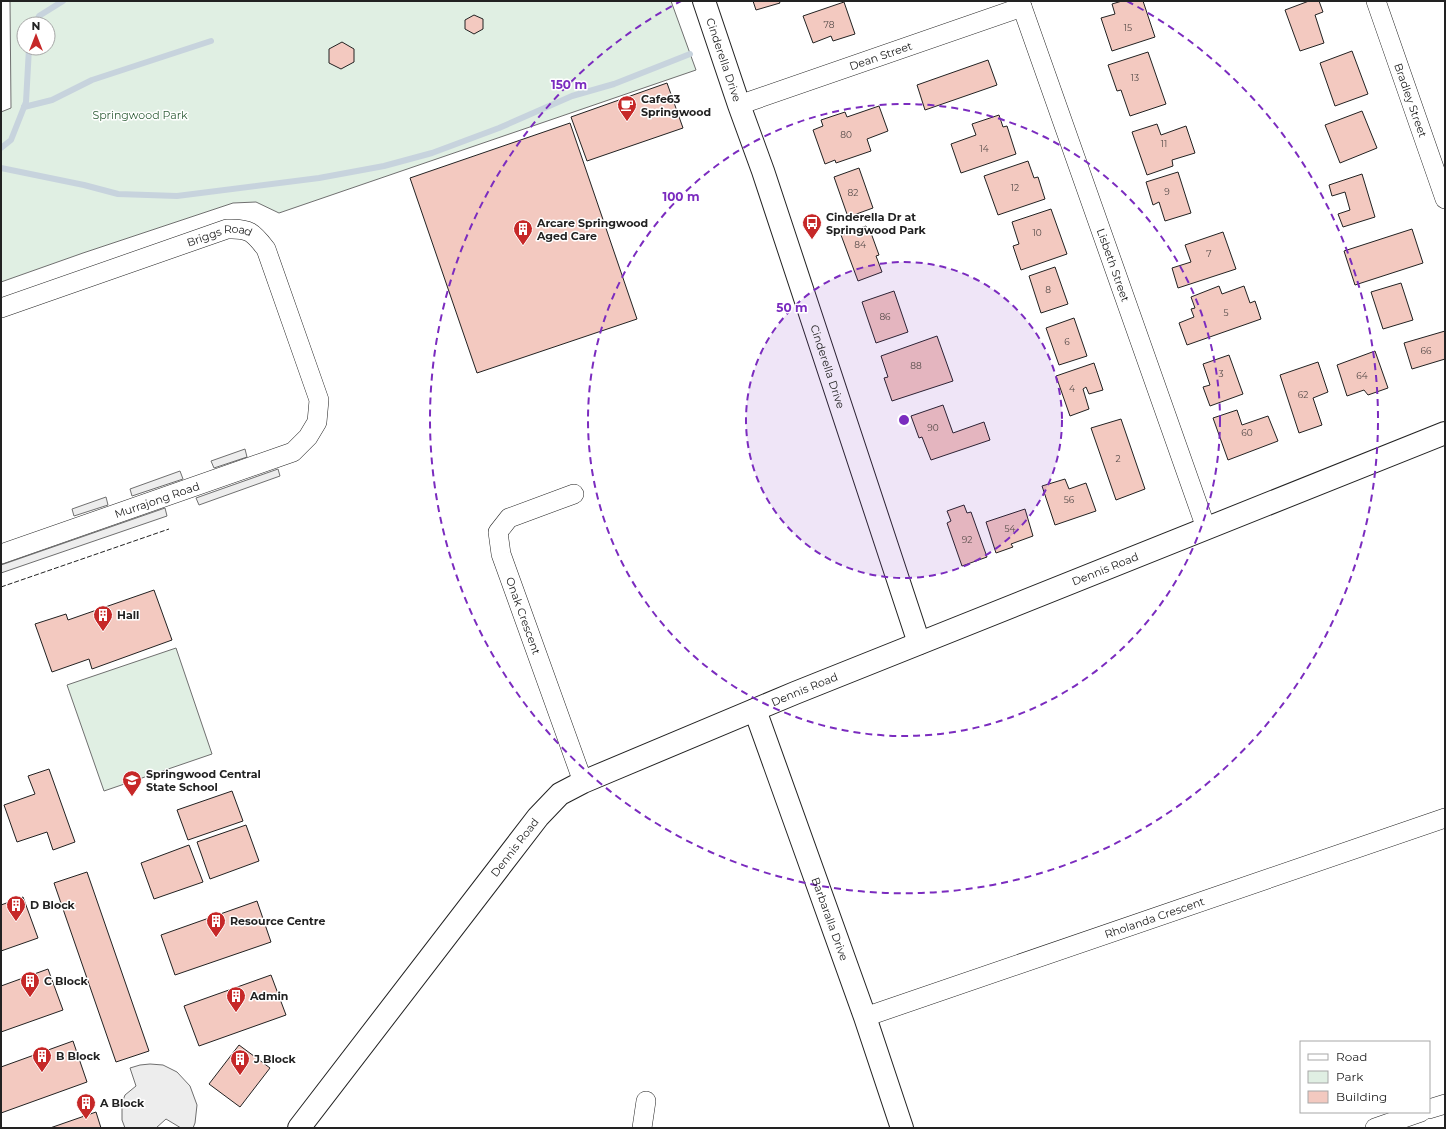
<svg xmlns="http://www.w3.org/2000/svg" width="1446" height="1129" font-family="Montserrat,sans-serif">
<rect width="100%" height="100%" fill="#fff"/>
<g fill="#e0efe3" stroke="#6f6f6f" fill-rule="evenodd">
<path d="M 10,1 L 671,1 L 696,70 L 279,213 L 256,202 L 233,203 L 83,253 L 1,282 L 1,112 L 11,108 ZM 24,24 L 48,24 L 48,48 L 24,48 Z"/>
<polygon points="176,648 212,754 104,791 67,685"/>
</g>
<g fill="#ededed" stroke="#6f6f6f">
<polygon points="245,449 247,457 214,468 211,461"/>
<polygon points="278,469 280,476 199,505 196,498"/>
<polygon points="180,471 183,479 132,496 130,489"/>
<polygon points="106,497 108,505 74,516 72,509"/>
<polygon points="165,508 167,516 1,573 1,565"/>
<polygon points="150,1064 163,1065 177,1072 190,1086 197,1105 195,1123 193,1128 181,1128 166,1119 156,1128 125,1128 122,1120 122,1103 125,1095 136,1086 130,1068 140,1065"/>
</g>
<g fill="none" stroke-linecap="round" stroke-linejoin="round">
<g stroke="#c7d3dd" stroke-width="6">
<polyline points="36,24 39,16 63,1"/>
<polyline points="24,107 52,100 92,80 211,41"/>
<polyline points="1,148 11,140 26,102 29,48"/>
<polyline points="1,168 84,185 118,194 177,196 319,178 384,166 432,153 499,128 572,96 614,84 690,54"/>
</g>
</g>
<g fill="#f3c9c0" stroke="#222">
<polygon points="753,1 779,1 780,3 756,10"/>
<polygon points="1122,1 1143,1 1155,37 1112,51 1101,18 1115,14 1112,4"/>
<polygon points="1309,1 1319,1 1323,12 1315,15 1324,43 1300,51 1285,10"/>
<polygon points="844,2 855,34 833,41 831,36 813,43 803,16"/>
<polygon points="474,15 483,19 483,29 474,34 465,29 465,20"/>
<polygon points="342,42 354,49 354,62 341,69 329,63 329,49"/>
<polygon points="1352,51 1368,94 1335,106 1320,63"/>
<polygon points="1148,52 1166,104 1130,116 1121,90 1117,91 1108,65"/>
<polygon points="988,60 997,85 925,110 917,85"/>
<polygon points="667,83 683,128 587,161 571,117"/>
<polygon points="879,106 888,131 867,139 871,151 836,163 835,160 825,164 813,130 823,126 821,120 845,112 847,117"/>
<polygon points="1362,111 1377,148 1340,163 1325,125"/>
<polygon points="999,115 1003,127 1007,126 1016,154 961,173 951,144 976,135 972,124"/>
<polygon points="570,123 637,319 477,373 410,178"/>
<polygon points="1157,124 1161,135 1186,126 1195,153 1172,160 1173,166 1147,175 1132,132"/>
<polygon points="1028,161 1034,178 1038,177 1045,199 998,215 984,176"/>
<polygon points="859,168 873,208 848,217 834,177"/>
<polygon points="1178,172 1191,213 1165,221 1159,202 1153,205 1146,182"/>
<polygon points="1362,174 1375,217 1343,227 1338,214 1350,210 1345,192 1332,196 1329,185"/>
<polygon points="1051,209 1067,254 1021,270 1013,246 1019,244 1012,222"/>
<polygon points="866,226 868,233 871,233 879,255 876,256 882,272 858,281 841,235"/>
<polygon points="1412,229 1423,263 1355,285 1344,251"/>
<polygon points="1223,232 1236,269 1178,288 1172,268 1191,262 1185,245"/>
<polygon points="1055,267 1068,304 1041,313 1029,276"/>
<polygon points="1401,283 1413,320 1383,329 1371,292"/>
<polygon points="1219,286 1222,294 1244,286 1250,303 1255,301 1261,319 1187,345 1179,323 1194,317 1191,309 1195,308 1191,297"/>
<polygon points="894,291 908,332 876,343 862,302"/>
<polygon points="1074,318 1087,356 1059,365 1046,328"/>
<polygon points="1445,331 1445,359 1412,369 1404,343"/>
<polygon points="937,336 953,381 892,401 884,378 888,377 881,356"/>
<polygon points="1375,351 1388,388 1368,395 1364,390 1347,396 1337,365"/>
<polygon points="1229,355 1243,394 1210,406 1203,387 1210,385 1203,364"/>
<polygon points="1318,362 1328,392 1313,398 1322,425 1299,433 1280,375"/>
<polygon points="1094,363 1103,390 1089,394 1086,387 1083,389 1089,409 1070,416 1056,376"/>
<polygon points="943,405 953,433 984,422 990,440 931,460 922,437 919,438 911,416"/>
<polygon points="1237,410 1242,425 1268,416 1278,441 1228,460 1213,418"/>
<polygon points="1121,419 1145,489 1116,500 1091,428"/>
<polygon points="1065,479 1069,489 1086,483 1096,511 1055,525 1042,486"/>
<polygon points="964,505 967,513 971,512 987,557 962,566 947,523 951,521 947,511"/>
<polygon points="1025,509 1033,536 1011,544 1013,547 996,553 986,522"/>
<polygon points="154,590 172,640 92,669 89,659 52,672 35,624 66,614 68,620"/>
<polygon points="49,769 75,842 53,850 47,832 17,842 4,805 35,794 28,776"/>
<polygon points="232,791 243,821 188,840 177,810"/>
<polygon points="246,825 259,861 210,879 197,842"/>
<polygon points="189,845 203,882 154,899 141,863"/>
<polygon points="87,872 149,1051 116,1062 54,883"/>
<polygon points="23,897 38,938 1,951 1,905"/>
<polygon points="257,901 271,942 175,975 161,935"/>
<polygon points="48,969 63,1010 1,1032 1,986"/>
<polygon points="271,975 286,1015 199,1046 184,1006"/>
<polygon points="73,1041 87,1082 1,1113 1,1067"/>
<polygon points="239,1045 270,1068 240,1107 209,1084"/>
<polygon points="96,1112 101,1128 50,1128"/>
</g>
<g fill="none" stroke-linecap="round" stroke-linejoin="round">
<g stroke="#222" stroke-width="20">
<g id="minor">
<path id="s1" d="M 1020,1 L 1206,528"/>
<path id="s2" d="M 1376,1 L 1445,199"/>
<path id="s3" d="M 739,105 L 1022,7"/>
<path id="s4" d="M 1,308 L 227,229 C 249,228 253,232 266,249 L 319,400 L 317,422 L 308,437 L 293,452 L 1,554"/>
<path id="s5" d="M 574,494 L 509,518 L 498,532 L 501,554 L 583,782"/>
<path id="s6" d="M 865,1017 L 1445,818"/>
<polyline points="1429,1109 1445,1104"/>
<polyline points="642,1128 646,1101"/>
<polyline points="1375,1128 1421,1112"/>
</g>
</g>
<g stroke="#222" stroke-width="24">
<g id="tertiary">
<path id="s7" d="M 704,1 L 739,105 L 763,171 L 919,643"/>
<path id="s8" d="M 755,710 L 865,1017 L 902,1128"/>
<path id="s9" d="M 299,1128 L 538,817 L 560,794 L 583,782 L 795,693 L 1445,433"/>
</g>
</g>
<use href="#minor" stroke="#fff" stroke-width="19"/>
<use href="#tertiary" stroke="#fff" stroke-width="22"/>
<polyline stroke="#222" stroke-width="1" stroke-dasharray="5 2" stroke-linecap="butt" points="1,587 169,529"/>
</g>
<circle cx="904" cy="420" r="158" fill="#7b2cbf" fill-opacity=".12"/>
<g fill="none" stroke="#7b2cbf" stroke-width="2" stroke-dasharray="7 5">
<circle cx="904" cy="420" r="158"/>
<circle cx="904" cy="420" r="316"/>
<path d="M1127 1A474 474 0 1 1 681 1"/>
</g>
<defs>
<g id="cafe-pin" transform="scale(1)"><path d="M0 17L-7.5 6A9.5 9.5 0 1 1 7.5 6Z" fill="#c62828" stroke="#fff"/><path d="M-5.5-4.5H6V0H3Q3 3.5 0 3.5H-2.5Q-5.5 3.5-5.5 0ZM3-3.2v2h1.7v-2ZM-6 4.5H4V6H-6Z" fill="#fff"/></g>
<g id="bus-pin" transform="scale(1)"><path d="M0 17L-7.5 6A9.5 9.5 0 1 1 7.5 6Z" fill="#c62828" stroke="#fff"/><path d="M-5-6H5V4H4V6H2V4H-2V6H-4V4H-5ZM-3.5-4V0h7V-4ZM-3.5 1.2v1.5H-2V1.2ZM2 1.2v1.5H3.5V1.2Z" fill="#fff"/></g>
<g id="building-pin" transform="scale(1)"><path d="M0 17L-7.5 6A9.5 9.5 0 1 1 7.5 6Z" fill="#c62828" stroke="#fff"/><path d="M-4-6H4V6H1V3H-1V6H-4ZM-2.5-4.3h1.7v1.8h-1.7ZM.8-4.3h1.7v1.8H.8ZM-2.5-1h1.7V.8h-1.7ZM.8-1h1.7V.8H.8Z" fill="#fff"/></g>
<g id="school-pin" transform="scale(1)"><path d="M0 17L-7.5 6A9.5 9.5 0 1 1 7.5 6Z" fill="#c62828" stroke="#fff"/><path d="M0-5L7-2L0 1L-7-2ZM-4 1L0 2.5L4 1V4Q0 6-4 4Z" fill="#fff"/></g>
</defs>
<g fill-rule="evenodd">
<use href="#cafe-pin" x="627" y="105"/>
<use href="#bus-pin" x="812" y="223"/>
<use href="#building-pin" x="523" y="229"/>
<use href="#building-pin" x="103" y="615"/>
<use href="#school-pin" x="132" y="780"/>
<use href="#building-pin" x="16" y="905"/>
<use href="#building-pin" x="216" y="921"/>
<use href="#building-pin" x="30" y="981"/>
<use href="#building-pin" x="236" y="996"/>
<use href="#building-pin" x="42" y="1056"/>
<use href="#building-pin" x="240" y="1059"/>
<use href="#building-pin" x="86" y="1103"/>
</g>
<g text-anchor="middle" stroke-width="3" stroke-linejoin="round" paint-order="stroke">
<g font-size="9" fill="#564c4a">
<text x="829" y="28">78</text>
<text x="1128" y="31">15</text>
<text x="1135" y="81">13</text>
<text x="846" y="138">80</text>
<text x="1164" y="147">11</text>
<text x="984" y="152">14</text>
<text x="1015" y="191">12</text>
<text x="1167" y="195">9</text>
<text x="853" y="196">82</text>
<text x="1037" y="236">10</text>
<text x="860" y="248">84</text>
<text x="1209" y="257">7</text>
<text x="1048" y="293">8</text>
<text x="1226" y="316">5</text>
<text x="885" y="320">86</text>
<text x="1067" y="345">6</text>
<text x="1426" y="354">66</text>
<text x="916" y="369">88</text>
<text x="1221" y="377">3</text>
<text x="1362" y="379">64</text>
<text x="1072" y="392">4</text>
<text x="1303" y="398">62</text>
<text x="933" y="431">90</text>
<text x="1247" y="436">60</text>
<text x="1118" y="462">2</text>
<text x="1069" y="503">56</text>
<text x="1010" y="532">54</text>
<text x="967" y="543">92</text>
</g>
<g font-size="11" fill="#222" stroke="#fff">
<text dy="4" stroke="none"><textPath href="#s3" startOffset="150">Dean Street</textPath></text>
<text dy="4" stroke="none"><textPath href="#s7" startOffset="62">Cinderella Drive</textPath></text>
<text dy="4" stroke="none"><textPath href="#s2" startOffset="105">Bradley Street</textPath></text>
<text dy="4" stroke="none"><textPath href="#s4" startOffset="231">Briggs Road</textPath></text>
<text dy="4" stroke="none"><textPath href="#s1" startOffset="280">Lisbeth Street</textPath></text>
<text dy="4" stroke="none"><textPath href="#s7" startOffset="386">Cinderella Drive</textPath></text>
<text transform="translate(157 500) rotate(-19)" y="4">Murrajong Road</text>
<text dy="4" stroke="none"><textPath href="#s9" startOffset="1014">Dennis Road</textPath></text>
<text dy="4" stroke="none"><textPath href="#s5" startOffset="175">Onak Crescent</textPath></text>
<text dy="4" stroke="none"><textPath href="#s9" startOffset="690">Dennis Road</textPath></text>
<text dy="4" stroke="none"><textPath href="#s9" startOffset="354">Dennis Road</textPath></text>
<text dy="4" stroke="none"><textPath href="#s6" startOffset="306">Rholanda Crescent</textPath></text>
<text dy="4" stroke="none"><textPath href="#s8" startOffset="222">Barbaralla Drive</textPath></text>
</g>
<g font-size="11" font-weight="bold" fill="#222" stroke="#fff" text-anchor="start">
<text x="641" y="103">Cafe63<tspan x="641" dy="13">Springwood</tspan></text>
<text x="826" y="221">Cinderella Dr at<tspan x="826" dy="13">Springwood Park</tspan></text>
<text x="537" y="227">Arcare Springwood<tspan x="537" dy="13">Aged Care</tspan></text>
<text x="117" y="619">Hall</text>
<text x="146" y="778">Springwood Central<tspan x="146" dy="13">State School</tspan></text>
<text x="30" y="909">D Block</text>
<text x="230" y="925">Resource Centre</text>
<text x="44" y="985">C Block</text>
<text x="250" y="1000">Admin</text>
<text x="56" y="1060">B Block</text>
<text x="254" y="1063">J Block</text>
<text x="100" y="1107">A Block</text>
</g>
<g font-size="11" fill="#2f5e38" stroke="#fff">
<text x="140" y="119">Springwood Park</text>
</g>
</g>
<circle cx="904" cy="420" r="6" fill="#7b2cbf" stroke="#fff" stroke-width="2"/>
<g font-size="12" text-anchor="middle" font-weight="bold" fill="#7b2cbf" stroke="#fff" stroke-width="3" stroke-linejoin="round" paint-order="stroke">
<text x="569" y="89">150 m</text>
<text x="681" y="201">100 m</text>
<text x="792" y="312">50 m</text>
</g>
<rect width="1446" height="1129" fill="none" stroke="#222222" stroke-width="4"/>
<rect x="1300" y="1041" width="130" height="72" fill="#ffffff" stroke="#a7a7a7"/>
<rect x="1308" y="1054" width="20" height="6" fill="#ffffff" stroke="#a7a7a7"/>
<text x="1336" y="1061" font-size="12" fill="#222222">Road</text>
<rect x="1308" y="1071" width="20" height="12" fill="#e0efe3" stroke="#a7a7a7"/>
<text x="1336" y="1081" font-size="12" fill="#222222">Park</text>
<rect x="1308" y="1091" width="20" height="12" fill="#f3c9c0" stroke="#a7a7a7"/>
<text x="1336" y="1101" font-size="12" fill="#222222">Building</text>
<g transform="translate(36 36)"><circle r="19" fill="#ffffff" stroke="#a7a7a7"/>
<path d="M0-3L7 15L0 10L-7 15Z" fill="#c62828"/>
<text y="-6" font-size="11" font-weight="bold" text-anchor="middle" fill="#222222">N</text>
</g>
</svg>
